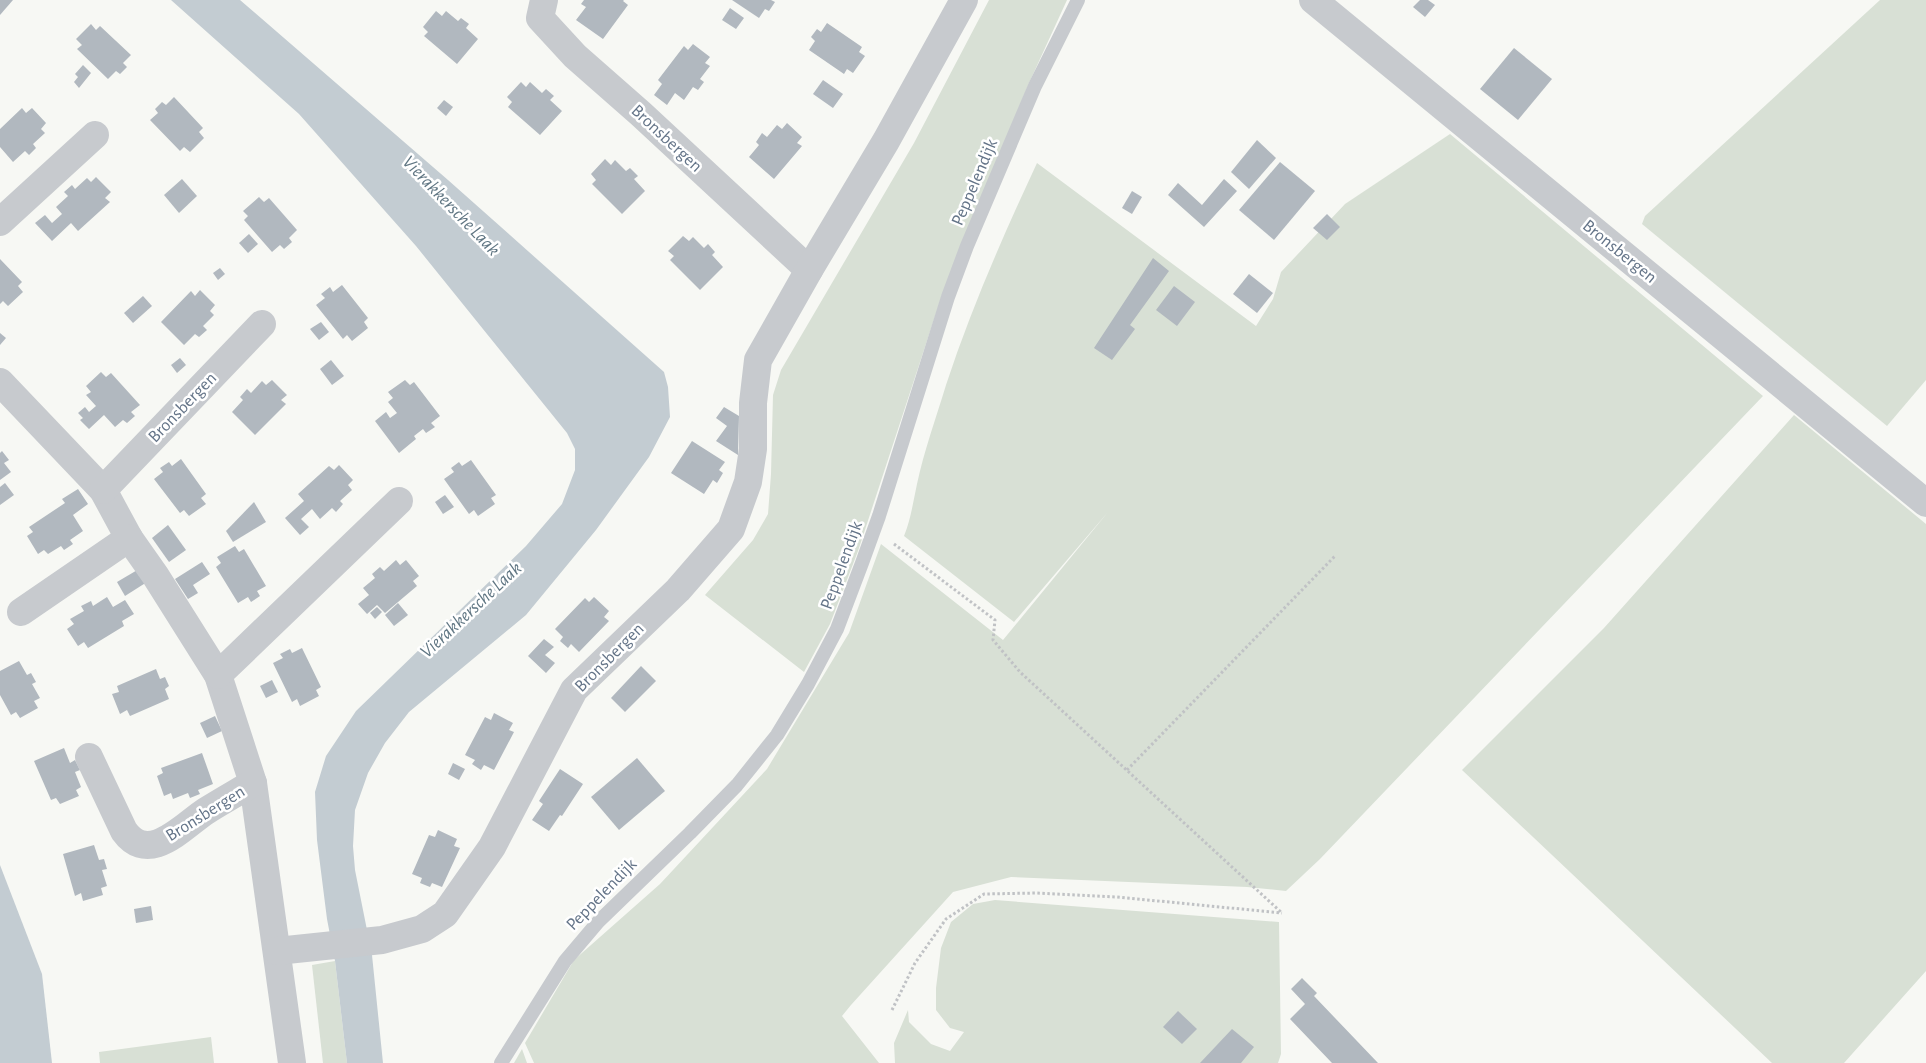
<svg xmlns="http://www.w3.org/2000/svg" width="1926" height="1063" font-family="'Alegreya Sans',sans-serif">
<rect width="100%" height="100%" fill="#f7f8f4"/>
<g fill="#d8e0d5">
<polygon points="989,0 1067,0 1029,83 942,295 858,551 830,624 804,672 705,595 753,540 768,514 771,474 773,395 781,370 914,143"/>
<polygon points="1880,0 1926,0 1926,380 1887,426 1642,224 1645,216"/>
<path d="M 1450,134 L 1763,396 L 1320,859 L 1286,891 L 1247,887 L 1011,877 L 953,892 L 851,1005 L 842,1016 L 879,1063 L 534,1063 L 525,1043 L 574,960 L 660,884 L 767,769 L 849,633 L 881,544 L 1003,640 L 1108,512 L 1014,622 L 904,536 C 911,519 913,502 917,484 C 924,451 936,418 946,385 C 971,309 1003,236 1037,163 L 1256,326 L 1273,299 L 1281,272 L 1345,204 Z"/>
<polygon points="1794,415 1926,524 1926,971 1844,1063 1772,1063 1462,770 1604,628"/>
<polygon points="995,900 1279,922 1281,1054 1278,1063 895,1063 894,1043 908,1010 909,1022 931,1044 950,1051 964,1032 950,1028 936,1010 936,988 941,948 951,922 973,904"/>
<polygon points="335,961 347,1063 323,1063 312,965"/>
<polygon points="211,1037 214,1063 100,1063 99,1052"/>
<polygon points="522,1049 527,1063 514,1063"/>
</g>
<g fill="#c3ccd2">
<polygon points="171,0 240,0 448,180 664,372 668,387 670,417 649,457 596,530 526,615 409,712 385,743 368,773 355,810 353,846 355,870 372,955 383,1063 347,1063 335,961 327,919 317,840 315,792 326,756 356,711 526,546 562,504 575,470 575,449 567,433 416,246 299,114"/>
<polygon points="0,865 42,974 52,1063 0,1063"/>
</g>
<g fill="#b1b8bf">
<polygon points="0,0 13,0 0,15"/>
<polygon points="584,0 624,0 623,1 628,5 603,39 576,20 586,7 581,4"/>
<polygon points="732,0 771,0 775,2 769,11 765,9 759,18"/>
<polygon points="1420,0 1428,0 1435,5 1425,17 1413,7"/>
<polygon points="730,8 744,18 736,29 722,20"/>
<polygon points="436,11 442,16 446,11 458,21 461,18 469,24 466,28 478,39 457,64 424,36 428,32 423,27"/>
<polygon points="827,23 862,47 859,52 865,56 853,73 847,69 844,74 809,50 815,41 811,37 817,29 821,32"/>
<polygon points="91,24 96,30 100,26 131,55 123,63 127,67 120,74 116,71 108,79 77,49 82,45 76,39"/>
<polygon points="693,44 710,57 705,63 710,66 700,79 704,82 698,90 693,87 684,100 675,93 667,105 654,95 662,84 658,80 684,46 688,50"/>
<polygon points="1514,48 1552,79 1518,120 1480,89"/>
<polygon points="83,65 91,73 79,88 74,82 78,77 75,74"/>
<polygon points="823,80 843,94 833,108 813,94"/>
<polygon points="521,82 526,87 530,82 542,93 546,89 554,96 550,100 562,111 540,135 508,107 512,102 507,97"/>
<polygon points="174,97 203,128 199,132 204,138 190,152 184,147 180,151 150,120 158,113 155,109 162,102 166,105"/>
<polygon points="444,100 453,107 446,116 437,108"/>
<polygon points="22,108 26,113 32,108 46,123 41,129 45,133 33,144 36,148 29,155 25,151 13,162 0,147 0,129"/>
<polygon points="787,123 802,137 797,143 802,146 774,179 749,157 759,145 756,142 762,133 767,137 777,125 782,129"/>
<polygon points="1257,140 1276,158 1249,189 1231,172"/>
<polygon points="605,159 611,165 615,160 626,171 630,168 638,176 634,179 645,191 622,214 592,184 596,180 591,174"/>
<polygon points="1280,162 1315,191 1274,240 1239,210"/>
<polygon points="96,177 111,192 105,198 110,202 78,231 71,223 52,241 35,223 45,215 52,223 62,214 56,207 68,196 64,192 72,185 75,189 87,178 91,182"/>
<polygon points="182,179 197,196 179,213 164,195"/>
<polygon points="1224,179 1237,191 1204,227 1168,195 1178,183 1202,205"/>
<polygon points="1132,191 1142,197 1132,214 1122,208"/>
<polygon points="259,197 264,202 269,198 297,230 289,238 292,242 284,249 280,245 272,252 244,220 248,216 243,211"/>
<polygon points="1327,214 1340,227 1327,240 1313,228"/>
<polygon points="249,234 258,244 248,253 239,243"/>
<polygon points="683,236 689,241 693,237 704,248 708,244 715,252 712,255 723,267 700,290 670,260 674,256 668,251"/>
<polygon points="1153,258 1169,271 1130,325 1135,329 1112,360 1094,348"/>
<polygon points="0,259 22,282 18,286 23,292 8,306 3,301 0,304"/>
<polygon points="220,268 225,274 218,280 213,273"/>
<polygon points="1249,274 1273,293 1257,313 1233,294"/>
<polygon points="342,285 368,318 364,322 368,328 352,341 347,335 343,339 316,305 325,298 321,294 330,287 333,292"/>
<polygon points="1174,286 1195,302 1177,326 1156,310"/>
<polygon points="200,290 215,305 210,311 214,315 203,326 207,330 199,337 195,334 184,345 161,322 191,291 195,296"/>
<polygon points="143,296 152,306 133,323 124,313"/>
<polygon points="321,322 329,332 319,340 310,329"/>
<polygon points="0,333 6,338 0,345"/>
<polygon points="180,358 186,365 177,373 171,365"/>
<polygon points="331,360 344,376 332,385 320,369"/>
<polygon points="101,372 106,377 111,373 140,405 131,412 135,416 127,423 123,420 115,427 104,415 89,429 80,420 83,418 78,413 85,407 89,412 96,406 86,395 91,392 86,386"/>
<polygon points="272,380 287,395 281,400 286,404 255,435 232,412 243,400 240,397 247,389 251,393 262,381 266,385"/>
<polygon points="405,380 410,385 414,382 440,416 431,423 435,427 426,433 423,429 414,436 416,439 399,453 375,421 386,412 390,418 397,413 388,402 393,398 388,392"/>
<polygon points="724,407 739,416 738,455 716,441 727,426 716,418"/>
<polygon points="692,441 725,462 719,470 723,473 717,483 713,480 704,494 671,473"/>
<polygon points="2,451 9,460 4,463 11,472 0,480 0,453"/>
<polygon points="181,459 206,494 201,498 206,504 189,516 184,510 180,513 154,479 163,472 160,468 169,462 172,466"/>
<polygon points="471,460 496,495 491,498 495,504 478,516 474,510 469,514 444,479 454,472 451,468 459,462 462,466"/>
<polygon points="339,465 353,480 348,485 352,490 340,501 343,504 336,512 332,508 320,519 312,509 301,519 309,527 300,535 285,518 304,501 298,494 329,466 334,470"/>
<polygon points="5,483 14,495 0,505 0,487"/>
<polygon points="78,489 88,504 73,515 83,531 70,540 73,544 64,550 61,546 48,554 44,550 38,554 27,536 33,532 29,527 65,503 62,499"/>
<polygon points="445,495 454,507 443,514 435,502"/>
<polygon points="254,502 266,522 233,542 226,531"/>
<polygon points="168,525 186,550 169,562 152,538"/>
<polygon points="235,546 239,552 244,549 266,586 257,591 260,596 251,602 248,597 238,603 216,567 221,563 217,557"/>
<polygon points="396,560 400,565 406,560 419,576 413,581 417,586 385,613 377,605 367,614 358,604 369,595 363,588 375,578 372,574 380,567 384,571"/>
<polygon points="202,562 210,574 193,585 198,593 188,599 175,579"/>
<polygon points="139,569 147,582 125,596 117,582"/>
<polygon points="107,597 113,607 125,600 134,614 122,621 124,626 88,648 84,642 78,646 67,629 74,624 70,619 84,611 81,606 91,601 93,606"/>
<polygon points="594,597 609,611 604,617 609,621 579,652 571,644 568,648 560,641 563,637 555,629 585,598 589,602"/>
<polygon points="398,603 408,615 394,626 385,615"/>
<polygon points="377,607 382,612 375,619 370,613"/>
<polygon points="544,639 554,647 545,655 555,663 546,673 528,656"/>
<polygon points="302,648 321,687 316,690 319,696 300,706 297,699 292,702 273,663 283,658 280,654 290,649 292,653"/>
<polygon points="19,661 27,675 31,673 36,682 32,684 40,698 34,701 38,708 20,718 16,712 11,715 0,695 0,671"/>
<polygon points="641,666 656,681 625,712 611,698"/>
<polygon points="156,669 160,679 165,677 169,686 165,689 169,699 130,716 127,710 120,714 112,694 119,692 117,686"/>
<polygon points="272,680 278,692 266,698 260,686"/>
<polygon points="494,713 513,723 509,730 514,732 494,770 484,765 481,770 472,764 475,760 465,755 485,717 491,720"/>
<polygon points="215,716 222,731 207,738 200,723"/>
<polygon points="64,748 70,763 75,760 80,770 75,772 81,787 76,790 79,796 60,804 56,798 51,800 34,761"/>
<polygon points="202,753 213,784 198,790 200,794 190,798 188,793 173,799 171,793 164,796 157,776 163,773 161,768"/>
<polygon points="637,758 665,791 619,830 591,797"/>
<polygon points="453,763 465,769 459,780 448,774"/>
<polygon points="560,769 583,784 562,816 560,815 549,831 532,820 543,804 539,801"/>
<polygon points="438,830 457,839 454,846 460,848 442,887 432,883 430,887 420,883 422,878 412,874 429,835 435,837"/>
<polygon points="94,845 99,860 104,859 107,869 102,870 107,886 101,888 103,895 83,901 81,893 75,896 63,854"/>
<polygon points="151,906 153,920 136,923 134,909"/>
<polygon points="1302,978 1317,993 1314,996 1378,1063 1332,1063 1290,1019 1305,1004 1291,989"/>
<polygon points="1178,1011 1197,1029 1182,1044 1163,1027"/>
<polygon points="1232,1029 1254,1047 1241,1063 1200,1063"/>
</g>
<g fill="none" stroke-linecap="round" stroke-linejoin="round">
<g stroke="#c0c2c5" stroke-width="3" stroke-dasharray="2.5 2.5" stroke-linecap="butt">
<polyline points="894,544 995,620 993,640 1020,672 1282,913"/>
<polyline points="1127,770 1335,556"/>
<polyline points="892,1010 915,963 946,919 984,894 1037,893 1117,897 1282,913"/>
</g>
<polyline stroke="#c7cace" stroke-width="14" points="501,1063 565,961 598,922 690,833 737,785 777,735 808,684 837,629 862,563 879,516 948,297 967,246 1035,86 1078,0"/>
<g stroke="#c7cace" stroke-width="28">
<polyline points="544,0 540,18 575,56 641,114 809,270"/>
<polyline points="0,222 95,135"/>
<polyline points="0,382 103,490 129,538 155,575 218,675 253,783 292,1063"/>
<polyline points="103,490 262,324"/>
<polyline points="21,612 129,538"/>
<polyline points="218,675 399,501"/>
<path d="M 89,757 L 124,831 C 149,866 183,826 206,811 C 222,801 238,792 253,783"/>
<polyline points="277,951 382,940 422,929 445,914 492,847 574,690 678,590 731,529 748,482 753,449 753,403 758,360 809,270 886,141 964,0"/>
</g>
<polyline stroke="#c7cace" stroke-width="28" points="1313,0 1926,503"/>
</g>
<g text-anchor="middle" stroke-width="5" stroke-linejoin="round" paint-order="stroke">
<g font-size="18" fill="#647488" stroke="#fff">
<text transform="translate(667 138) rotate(43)" y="6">Bronsbergen</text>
<text transform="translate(974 182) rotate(-67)" y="6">Peppelendijk</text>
<text transform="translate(1620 251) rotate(39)" y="6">Bronsbergen</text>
<text transform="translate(182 407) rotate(-46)" y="6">Bronsbergen</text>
<text transform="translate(841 565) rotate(-70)" y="6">Peppelendijk</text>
<text transform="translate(609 657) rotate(-45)" y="6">Bronsbergen</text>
<text transform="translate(205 813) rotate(-32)" y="6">Bronsbergen</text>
<text transform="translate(601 894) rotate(-46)" y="6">Peppelendijk</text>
</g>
<g font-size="19" font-style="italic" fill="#607683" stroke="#fff">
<text transform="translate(452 205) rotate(46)" y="7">Vierakkersche Laak</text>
<text transform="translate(470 609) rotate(-43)" y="7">Vierakkersche Laak</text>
</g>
</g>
</svg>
